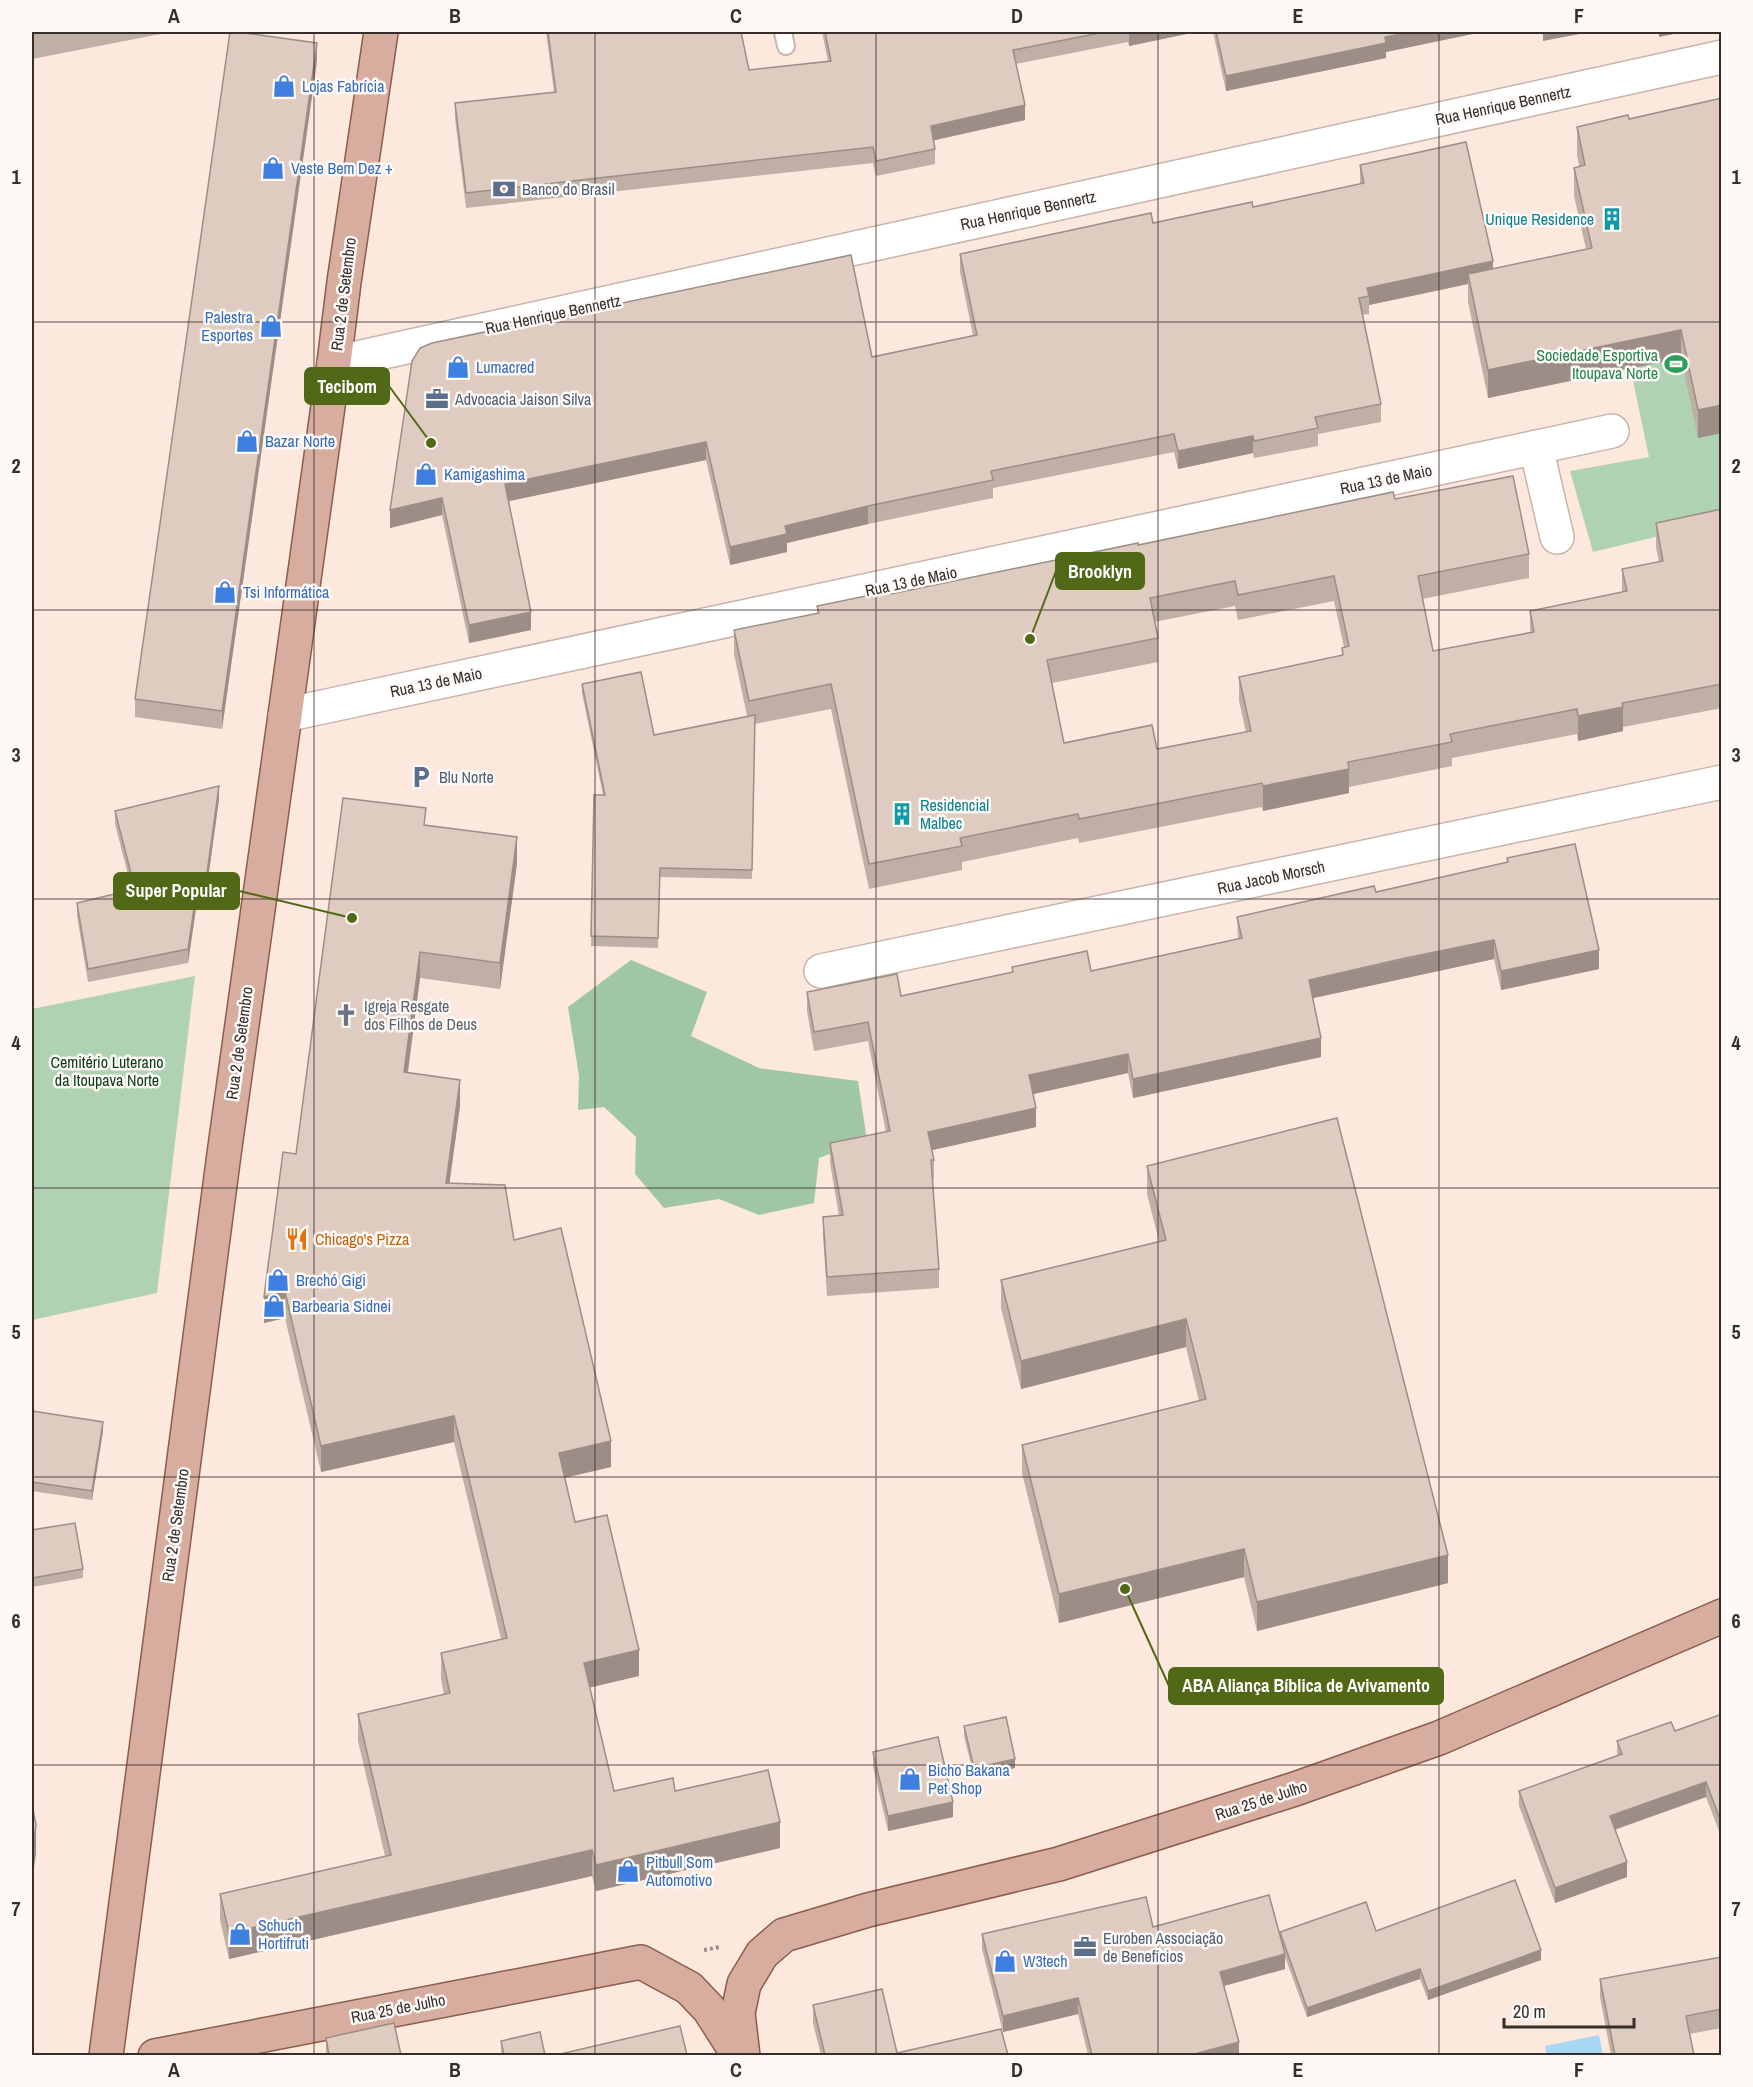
<svg xmlns="http://www.w3.org/2000/svg" width="1753" height="2087" font-family="'Archivo Narrow',sans-serif">
<rect width="100%" height="100%" fill="#fde8dd"/>
<g fill="#afd2b3">
<polygon points="1721,244 1721,521 1593,552 1570,471 1649,457 1610,271"/>
<polygon points="195,976 157,1293 32,1320 32,1009"/>
</g>
<polygon fill="#a0c7a5" points="631,960 707,992 691,1036 759,1068 858,1081 867,1140 819,1158 814,1203 759,1215 719,1199 664,1208 635,1174 636,1137 604,1107 578,1110 579,1076 568,1007"/>
<polygon fill="#a7d7f2" points="1599,2035 1603,2055 1547,2055 1545,2046"/>
<g fill="none" stroke-linecap="round" stroke-linejoin="round">
<g stroke="#c8b4aa" stroke-width="20">
<polyline id="service" points="783,32 786,46"/>
</g>
<g stroke="#c8b4aa" stroke-width="36">
<g id="minor">
<polyline points="1536,447 1557,537"/>
<polyline points="285,715 1612,431"/>
<polyline points="821,971 1722,782"/>
</g>
</g>
<g stroke="#c8b4aa" stroke-width="36">
<polyline id="tertiary" points="334,363 1722,57"/>
</g>
<g stroke="#8c5d4c" stroke-width="36">
<g id="primary">
<polyline points="106,2056 224,1154 334,363 344,282 381,32"/>
<polyline points="155,2056 641,1962 689,1988 709,2009 739,2056"/>
<polyline points="743,2056 738,2013 744,1984 762,1954 784,1935 868,1910 1059,1864 1295,1789 1439,1738 1722,1616"/>
</g>
</g>
<polyline stroke="#9a8b84" stroke-width="4" stroke-dasharray="3 3" stroke-linecap="butt" points="704,1950 720,1947"/>
<use href="#service" stroke="#fff" stroke-width="16"/>
<use href="#minor" stroke="#fff" stroke-width="33"/>
<use href="#tertiary" stroke="#fff" stroke-width="33"/>
<use href="#primary" stroke="#d6ad9f" stroke-width="33"/>
</g>
<g fill="#c0afa5" fill-rule="evenodd">
<polygon points="32,32 171,32 32,59"/>
<polygon points="546,32 741,32 749,70 828,61 822,32 1196,32 1129,46 1128,42 1016,64 1025,120 934,140 935,149 935,164 876,176 873,163 466,208 455,118 455,103 554,92"/>
<polygon points="1213,32 1482,32 1386,52 1386,58 1226,91"/>
<polygon points="317,61 222,729 135,717 135,699"/>
<polygon points="1722,98 1722,433 1698,438 1681,358 1488,398 1468,302 1468,284 1369,305 1369,314 1362,315 1381,404 1381,422 1318,434 1318,446 1254,458 1253,453 1178,469 1174,452 993,488 993,498 868,524 787,543 787,552 730,565 706,460 509,501 531,630 469,643 442,515 390,528 390,510 872,357 973,335 960,272 960,254 1253,207 1360,184 1360,165 1493,269 1586,249 1574,196 1574,168 1579,166 1577,155 1577,127 1629,119"/>
<path d="M 1395,499 L 1529,554 L 1529,578 L 1422,599 L 1433,651 L 1530,632 L 1530,611 L 1622,592 L 1622,569 L 1659,562 L 1656,547 L 1656,523 L 1722,509 L 1722,708 L 1623,727 L 1623,731 L 1578,741 L 1577,734 L 1452,758 L 1452,766 L 1349,787 L 1349,793 L 1263,811 L 1262,807 L 1079,843 L 1078,838 L 962,862 L 962,870 L 869,889 L 831,709 L 755,724 L 752,879 L 660,877 L 658,948 L 591,946 L 594,795 L 603,795 L 582,693 L 582,684 L 654,735 L 747,716 L 734,654 L 734,630 L 817,614 L 817,606 L 891,594 L 1138,545 ZM 1334,601 L 1344,647 L 1342,648 L 1342,655 L 1239,677 L 1239,701 L 1246,732 L 1157,749 L 1064,743 L 1052,683 L 1158,662 L 1158,638 L 1154,622 L 1235,606 L 1238,620 Z"/>
<polygon points="219,799 207,886 199,888 188,963 88,982 77,916 77,903 132,890 115,824 115,811"/>
<polygon points="426,826 517,863 500,989 420,978 408,1073 460,1106 449,1183 514,1240 611,1467 564,1478 575,1522 639,1676 589,1687 614,1791 675,1791 780,1848 596,1891 592,1876 229,1959 220,1920 220,1894 385,1856 358,1741 358,1714 444,1695 441,1679 441,1653 501,1639 454,1442 321,1472 285,1318 264,1323 296,1154"/>
<polygon points="1507,858 1599,969 1501,990 1494,959 1401,979 1313,998 1321,1057 1133,1098 1128,1073 1033,1094 1036,1127 932,1150 934,1160 934,1179 932,1180 939,1269 939,1288 827,1296 823,1236 823,1217 839,1216 830,1163 830,1143 886,1132 868,1041 814,1051 807,1011 807,992 901,996 1012,972 1012,967 1091,971 1238,939 1237,917 1376,892 1507,862"/>
<polygon points="1147,1166 1448,1583 1257,1631 1244,1577 1059,1623 1022,1473 1022,1445 1199,1401 1186,1347 1021,1389 1001,1308 1001,1280 1159,1241 1147,1194"/>
<polygon points="32,1411 103,1431 92,1500 32,1491"/>
<polygon points="32,1530 83,1569 83,1578 32,1587"/>
<polygon points="1722,1714 1722,1839 1706,1797 1615,1830 1627,1877 1555,1903 1519,1806 1519,1791 1617,1756 1617,1741 1675,1731"/>
<polygon points="964,1726 1015,1768 974,1777 964,1736"/>
<polygon points="873,1752 953,1817 888,1831 873,1767"/>
<polygon points="1153,1927 1280,1934 1376,1931 1541,1960 1428,2000 1420,1979 1307,2017 1285,1957 1285,1969 1224,1986 1239,2055 1088,2055 1078,2014 1003,2032 982,1949 982,1934"/>
<polygon points="1722,1957 1722,2028 1689,2034 1694,2055 1611,2055 1600,1997 1600,1979"/>
<polygon points="813,2005 897,2053 1008,2055 821,2055 813,2023"/>
<polygon points="326,2038 401,2055 326,2055"/>
<polygon points="501,2041 545,2055 501,2055"/>
</g>
<g fill="#9c8e86">
<polygon points="1129,32 1196,32 1129,46"/>
<polygon points="1410,32 1482,32 1386,52 1386,58 1226,91 1226,76 1385,37"/>
<polygon points="1543,32 1590,32 1543,41"/>
<polygon points="1659,32 1684,32 1659,37"/>
<polygon points="317,43 317,61 222,729 222,711"/>
<polygon points="1025,105 1025,120 931,141 931,126"/>
<polygon points="1493,261 1493,279 1468,274 1468,284 1369,305 1369,296 1367,288"/>
<polygon points="1681,330 1681,358 1488,398 1488,370"/>
<polygon points="1722,405 1722,433 1698,438 1698,410"/>
<polygon points="1253,436 1253,453 1178,469 1178,451"/>
<polygon points="706,442 706,460 505,502 505,484"/>
<polygon points="442,498 442,515 390,528 390,510"/>
<polygon points="868,506 868,524 787,543 787,552 730,565 730,547 785,526"/>
<polygon points="531,612 531,630 469,643 469,625"/>
<polygon points="1623,707 1623,731 1578,741 1578,716"/>
<polygon points="1349,769 1349,793 1263,811 1263,786"/>
<polygon points="219,786 219,799 207,886 199,888 188,963 188,949 199,875"/>
<polygon points="517,837 517,863 500,989 500,963"/>
<polygon points="1494,940 1494,959 1309,999 1309,980"/>
<polygon points="1599,950 1599,969 1501,990 1501,971"/>
<polygon points="420,952 420,978 404,1099 404,1072"/>
<polygon points="1321,1038 1321,1057 1133,1098 1133,1079"/>
<polygon points="1128,1054 1128,1073 1029,1095 1029,1075"/>
<polygon points="460,1080 460,1106 446,1209 446,1183"/>
<polygon points="1036,1108 1036,1127 928,1151 928,1132"/>
<polygon points="285,1292 285,1318 264,1323 264,1297"/>
<polygon points="1186,1319 1186,1347 1021,1389 1021,1361"/>
<polygon points="454,1416 454,1442 321,1472 321,1446"/>
<polygon points="103,1422 103,1431 92,1500 92,1491"/>
<polygon points="611,1441 611,1467 559,1479 559,1453"/>
<polygon points="1244,1549 1244,1577 1059,1623 1059,1594"/>
<polygon points="1448,1555 1448,1583 1257,1631 1257,1602"/>
<polygon points="639,1650 639,1676 584,1689 584,1663"/>
<polygon points="1015,1759 1015,1768 974,1777 974,1768"/>
<polygon points="1706,1782 1706,1797 1610,1831 1610,1816"/>
<polygon points="953,1802 953,1817 888,1831 888,1816"/>
<polygon points="780,1822 780,1848 596,1891 596,1865"/>
<polygon points="36,1825 36,1854 32,1880 32,1851"/>
<polygon points="592,1850 592,1876 229,1959 229,1933"/>
<polygon points="1627,1862 1627,1877 1555,1903 1555,1888"/>
<polygon points="1541,1950 1541,1960 1428,2000 1428,1991"/>
<polygon points="1285,1954 1285,1969 1220,1987 1220,1972"/>
<polygon points="1420,1969 1420,1979 1307,2017 1307,2008"/>
<polygon points="1078,1998 1078,2014 1003,2032 1003,2016"/>
<polygon points="1239,2042 1239,2055 1191,2055"/>
</g>
<g fill="#dfcbc0" stroke="#9c8e86" stroke-width="1.5" fill-rule="evenodd">
<polygon points="230,32 237,32 317,43 222,711 135,699"/>
<polygon points="548,32 741,32 749,70 831,61 825,32 1105,32 1013,50 1025,105 931,126 935,149 876,161 873,147 466,193 455,103 556,92"/>
<polygon points="1216,32 1410,32 1385,37 1386,43 1226,76"/>
<polygon points="1722,98 1722,405 1698,410 1681,330 1488,370 1468,274 1592,248 1574,168 1585,165 1577,127 1628,115 1629,119"/>
<polygon points="1466,142 1493,261 1367,288 1369,296 1359,298 1381,404 1315,417 1318,428 1254,441 1253,436 1178,451 1174,434 991,471 993,480 868,506 785,526 787,534 730,547 706,442 505,484 531,612 469,625 442,498 390,510 412,361 420,348 432,343 851,255 872,357 977,335 960,254 1151,213 1153,223 1252,202 1253,207 1364,183 1360,165"/>
<path d="M 1513,476 L 1529,554 L 1418,576 L 1433,651 L 1534,632 L 1530,611 L 1627,591 L 1622,569 L 1663,561 L 1656,523 L 1722,509 L 1722,684 L 1622,703 L 1623,707 L 1578,716 L 1577,709 L 1450,734 L 1452,742 L 1348,762 L 1349,769 L 1263,786 L 1262,783 L 1079,819 L 1078,814 L 960,838 L 962,846 L 869,864 L 831,684 L 749,701 L 734,630 L 819,613 L 817,606 L 890,591 L 891,594 L 1138,543 L 1138,545 L 1393,492 L 1395,499 ZM 1334,576 L 1349,646 L 1342,648 L 1343,655 L 1239,677 L 1251,731 L 1157,749 L 1152,725 L 1064,743 L 1047,660 L 1158,638 L 1150,598 L 1235,581 L 1238,595 Z"/>
<polygon points="641,672 654,735 755,715 752,870 660,868 658,938 591,936 594,795 605,795 582,684"/>
<polygon points="219,786 207,873 199,875 188,949 88,969 77,903 135,889 115,811"/>
<polygon points="343,798 426,808 424,825 517,837 500,963 420,952 404,1072 460,1080 446,1183 505,1185 514,1240 561,1228 611,1441 559,1453 575,1522 607,1515 639,1650 584,1663 614,1791 673,1778 675,1791 768,1770 780,1822 596,1865 592,1850 229,1933 220,1894 391,1855 358,1714 450,1693 441,1653 507,1638 454,1416 321,1446 285,1292 264,1297 283,1152 296,1154"/>
<polygon points="1575,844 1599,950 1501,971 1494,940 1401,959 1309,980 1321,1038 1133,1079 1128,1054 1029,1075 1036,1108 928,1132 934,1160 931,1160 939,1269 827,1277 823,1217 843,1215 830,1143 890,1131 868,1022 814,1032 807,992 897,974 901,996 1013,972 1012,967 1087,951 1091,971 1242,938 1237,917 1374,886 1376,892 1508,862 1507,858"/>
<polygon points="1337,1118 1448,1555 1257,1602 1244,1549 1059,1594 1022,1445 1206,1399 1186,1319 1021,1361 1001,1280 1166,1240 1147,1166"/>
<polygon points="32,1411 103,1422 92,1491 32,1482"/>
<polygon points="75,1523 83,1569 32,1578 32,1530"/>
<polygon points="1722,1714 1722,1824 1706,1782 1610,1816 1627,1862 1555,1888 1519,1791 1622,1754 1617,1741 1671,1722 1675,1731"/>
<polygon points="1006,1717 1015,1759 974,1768 964,1726"/>
<polygon points="938,1737 953,1802 888,1816 873,1752"/>
<polygon points="32,1804 36,1825 32,1851"/>
<polygon points="1515,1880 1541,1950 1428,1991 1420,1969 1307,2008 1280,1932 1366,1902 1376,1931"/>
<polygon points="1269,1895 1285,1954 1220,1972 1239,2042 1191,2055 1092,2055 1078,1998 1003,2016 982,1934 1146,1897 1153,1927"/>
<polygon points="1722,1957 1722,2009 1686,2016 1694,2055 1615,2055 1600,1979"/>
<polygon points="882,1989 897,2053 1001,2029 1008,2055 825,2055 813,2005"/>
<polygon points="394,2023 401,2055 329,2055 326,2038"/>
<polygon points="680,2026 687,2055 556,2055"/>
<polygon points="540,2032 545,2055 504,2055 501,2041"/>
</g>
<path fill="none" stroke="#362e2a" stroke-width="1.5" stroke-opacity="0.55" d="M 314,32 L 314,2056M 595,32 L 595,2056M 876,32 L 876,2056M 1158,32 L 1158,2056M 1439,32 L 1439,2056M 32,322 L 1722,322M 32,610 L 1722,610M 32,899 L 1722,899M 32,1188 L 1722,1188M 32,1477 L 1722,1477M 32,1765 L 1722,1765"/>
<defs>
<g id="shop-bare" transform="scale(1.8)"><path d="M-5-2.5h2.3a2.7 3.5 0 0 1 5.4 0H5L5.5 6h-11ZM-1.5-2.5h3a1.5 2.3 0 0 0-3 0Z" fill="#3f7fe0" stroke="#fdf9f7" stroke-width="2.5" paint-order="stroke"/></g>
<g id="bank-bare" transform="scale(1.8)"><path d="M-6-4H6V4H-6ZM0-2.3a2.3 2.3 0 1 0 0 4.6a2.3 2.3 0 1 0 0-4.6Z" fill="#5c6f8a" stroke="#fdf9f7" stroke-width="2.5" paint-order="stroke"/></g>
<g id="building-bare" transform="scale(1.8)"><path d="M-4-6H4V6H1V3H-1V6H-4ZM-2.5-4.3h1.7v1.8h-1.7ZM.8-4.3h1.7v1.8H.8ZM-2.5-1h1.7V.8h-1.7ZM.8-1h1.7V.8H.8Z" fill="#0f9aa8" stroke="#fdf9f7" stroke-width="2.5" paint-order="stroke"/></g>
<g id="stadium-bare" transform="scale(1.8)"><path d="M0-5a6.5 5 0 1 0 0 10a6.5 5 0 1 0 0-10ZM-3.5-1.8h7v3.6h-7Z" fill="#2e9e5b" stroke="#fdf9f7" stroke-width="2.5" paint-order="stroke"/></g>
<g id="office-bare" transform="scale(1.8)"><path d="M-6-3h4V-5.5h4V-3h4V5H-6ZM-1-4.5V-3h2v-1.5ZM-6 0V1H6V0Z" fill="#5c6f8a" stroke="#fdf9f7" stroke-width="2.5" paint-order="stroke"/></g>
<g id="parking-bare" transform="scale(1.8)"><path d="M-3.5-5.5H1a3.5 3.5 0 0 1 0 7H-1V5.5H-3.5ZM-1-3.4V-.6H.8a1.4 1.4 0 0 0 0-2.8Z" fill="#5c6f8a" stroke="#fdf9f7" stroke-width="2.5" paint-order="stroke"/></g>
<g id="church-bare" transform="scale(1.8)"><path d="M-1.2-6h2.4v3.5h3.3v2.4h-3.3V6h-2.4V-.1h-3.3v-2.4h3.3Z" fill="#6b7280" stroke="#fdf9f7" stroke-width="2.5" paint-order="stroke"/></g>
<g id="restaurant-bare" transform="scale(1.8)"><path d="M-5-6h1v4h1v-4h1v4h1v-4h1v5L-1.5 .5V6h-2V.5L-5-1ZM5-6V6H3V1.5H1.5Q1.5-4 5-6Z" fill="#e8710a" stroke="#fdf9f7" stroke-width="2.5" paint-order="stroke"/></g>
</defs>
<g fill-rule="evenodd">
<use href="#shop-bare" x="284" y="86"/>
<use href="#shop-bare" x="273" y="168"/>
<use href="#bank-bare" x="504" y="189"/>
<use href="#building-bare" x="1612" y="219"/>
<use href="#shop-bare" x="271" y="326"/>
<use href="#stadium-bare" x="1676" y="364"/>
<use href="#shop-bare" x="458" y="367"/>
<use href="#office-bare" x="437" y="399"/>
<use href="#shop-bare" x="247" y="441"/>
<use href="#shop-bare" x="426" y="474"/>
<use href="#shop-bare" x="225" y="592"/>
<use href="#parking-bare" x="421" y="777"/>
<use href="#building-bare" x="902" y="814"/>
<use href="#church-bare" x="346" y="1015"/>
<use href="#restaurant-bare" x="297" y="1239"/>
<use href="#shop-bare" x="278" y="1280"/>
<use href="#shop-bare" x="274" y="1306"/>
<use href="#shop-bare" x="910" y="1779"/>
<use href="#shop-bare" x="628" y="1871"/>
<use href="#shop-bare" x="240" y="1934"/>
<use href="#office-bare" x="1085" y="1947"/>
<use href="#shop-bare" x="1005" y="1961"/>
</g>
<g text-anchor="middle" stroke-width="5" stroke-linejoin="round" paint-order="stroke">
<g font-size="16" fill="#366cbe" stroke="#fdf9f7" text-anchor="start">
<text x="302" y="92">Lojas Fabrícia</text>
<text x="291" y="174">Veste Bem Dez +</text>
<text x="253" y="323" text-anchor="end">Palestra<tspan x="253" dy="18">Esportes</tspan></text>
<text x="476" y="373">Lumacred</text>
<text x="265" y="447">Bazar Norte</text>
<text x="444" y="480">Kamigashima</text>
<text x="243" y="598">Tsi Informática</text>
<text x="296" y="1286">Brechó Gigi</text>
<text x="292" y="1312">Barbearia Sidnei</text>
<text x="928" y="1776">Bicho Bakana<tspan x="928" dy="18">Pet Shop</tspan></text>
<text x="646" y="1868">Pitbull Som<tspan x="646" dy="18">Automotivo</tspan></text>
<text x="258" y="1931">Schuch<tspan x="258" dy="18">Hortifruti</tspan></text>
<text x="1023" y="1967">W3tech</text>
</g>
<g font-size="16" fill="#362e2a" stroke="#fdf9f7">
<text transform="translate(1503 105) rotate(-12)" y="6">Rua Henrique Bennertz</text>
<text transform="translate(1028 210) rotate(-12)" y="6">Rua Henrique Bennertz</text>
<text transform="translate(343 294) rotate(-83)" y="6">Rua 2 de Setembro</text>
<text transform="translate(553 314) rotate(-12)" y="6">Rua Henrique Bennertz</text>
<text transform="translate(1386 479) rotate(-12)" y="6">Rua 13 de Maio</text>
<text transform="translate(911 581) rotate(-12)" y="6">Rua 13 de Maio</text>
<text transform="translate(436 682) rotate(-12)" y="6">Rua 13 de Maio</text>
<text transform="translate(1271 877) rotate(-12)" y="6">Rua Jacob Morsch</text>
<text transform="translate(239 1043) rotate(-82)" y="6">Rua 2 de Setembro</text>
<text transform="translate(175 1525) rotate(-82)" y="6">Rua 2 de Setembro</text>
<text transform="translate(1261 1800) rotate(-18)" y="6">Rua 25 de Julho</text>
<text transform="translate(398 2008) rotate(-11)" y="6">Rua 25 de Julho</text>
</g>
<g font-size="16" fill="#4e5e75" stroke="#fdf9f7" text-anchor="start">
<text x="522" y="195">Banco do Brasil</text>
<text x="455" y="405">Advocacia Jaison Silva</text>
<text x="439" y="783">Blu Norte</text>
<text x="1103" y="1944">Euroben Associação<tspan x="1103" dy="18">de Benefícios</tspan></text>
</g>
<g font-size="16" fill="#0d838f" stroke="#fdf9f7" text-anchor="end">
<text x="1594" y="225">Unique Residence</text>
<text x="920" y="811" text-anchor="start">Residencial<tspan x="920" dy="18">Malbec</tspan></text>
</g>
<g font-size="16" fill="#27864d" stroke="#fdf9f7" text-anchor="end">
<text x="1658" y="361">Sociedade Esportiva<tspan x="1658" dy="18">Itoupava Norte</tspan></text>
</g>
<g font-size="16" fill="#5b616d" stroke="#fdf9f7" text-anchor="start">
<text x="364" y="1012">Igreja Resgate<tspan x="364" dy="18">dos Filhos de Deus</tspan></text>
</g>
<g font-size="16" fill="#0d3918" stroke="#fdf9f7">
<text x="107" y="1068">Cemitério Luterano<tspan x="107" dy="18">da Itoupava Norte</tspan></text>
</g>
<g font-size="16" fill="#c56008" stroke="#fdf9f7" text-anchor="start">
<text x="315" y="1245">Chicago's Pizza</text>
</g>
</g>
<path fill="none" stroke="#516816" stroke-width="2" d="M431 443L389 386M1030 639L1056 571M352 918L239 891M1125 1589L1169 1686"/>
<g fill="#516816" stroke="#fdf9f7" stroke-width="2">
<circle cx="431" cy="443" r="6"/>
<circle cx="1030" cy="639" r="6"/>
<circle cx="352" cy="918" r="6"/>
<circle cx="1125" cy="1589" r="6"/>
</g>
<g fill="#516816" stroke="#516816" stroke-width="2">
<rect x="305" y="368" width="84" height="36" rx="6"/>
<rect x="1056" y="553" width="88" height="36" rx="6"/>
<rect x="114" y="873" width="125" height="36" rx="6"/>
<rect x="1169" y="1668" width="274" height="36" rx="6"/>
</g>
<g font-size="18" text-anchor="middle" font-weight="bold" fill="#fff">
<text x="347" y="393">Tecibom</text>
<text x="1100" y="578">Brooklyn</text>
<text x="176" y="897">Super Popular</text>
<text x="1306" y="1692">ABA Aliança Bíblica de Avivamento</text>
</g>
<rect width="1753" height="2087" fill="none" stroke="#fdf9f7" stroke-width="66"/>
<path d="M1504 2018v9h130v-9" fill="none" stroke="#362e2a" stroke-width="3"/>
<text x="1513" y="2018" font-size="18" fill="#362e2a" stroke="#fdf9f7" stroke-width="4.5" paint-order="stroke">20 m</text>
<rect x="33" y="33" width="1687" height="2021" fill="none" stroke="#362e2a" stroke-width="2"/>
<g font-size="20" text-anchor="middle" font-weight="bold" fill="#362e2a">
<text x="174" y="23">A</text>
<text x="455" y="23">B</text>
<text x="736" y="23">C</text>
<text x="1017" y="23">D</text>
<text x="1298" y="23">E</text>
<text x="1579" y="23">F</text>
<text x="16" y="184">1</text>
<text x="1736" y="184">1</text>
<text x="16" y="473">2</text>
<text x="1736" y="473">2</text>
<text x="16" y="762">3</text>
<text x="1736" y="762">3</text>
<text x="16" y="1050">4</text>
<text x="1736" y="1050">4</text>
<text x="16" y="1339">5</text>
<text x="1736" y="1339">5</text>
<text x="16" y="1628">6</text>
<text x="1736" y="1628">6</text>
<text x="16" y="1916">7</text>
<text x="1736" y="1916">7</text>
<text x="174" y="2077">A</text>
<text x="455" y="2077">B</text>
<text x="736" y="2077">C</text>
<text x="1017" y="2077">D</text>
<text x="1298" y="2077">E</text>
<text x="1579" y="2077">F</text>
</g>
</svg>
